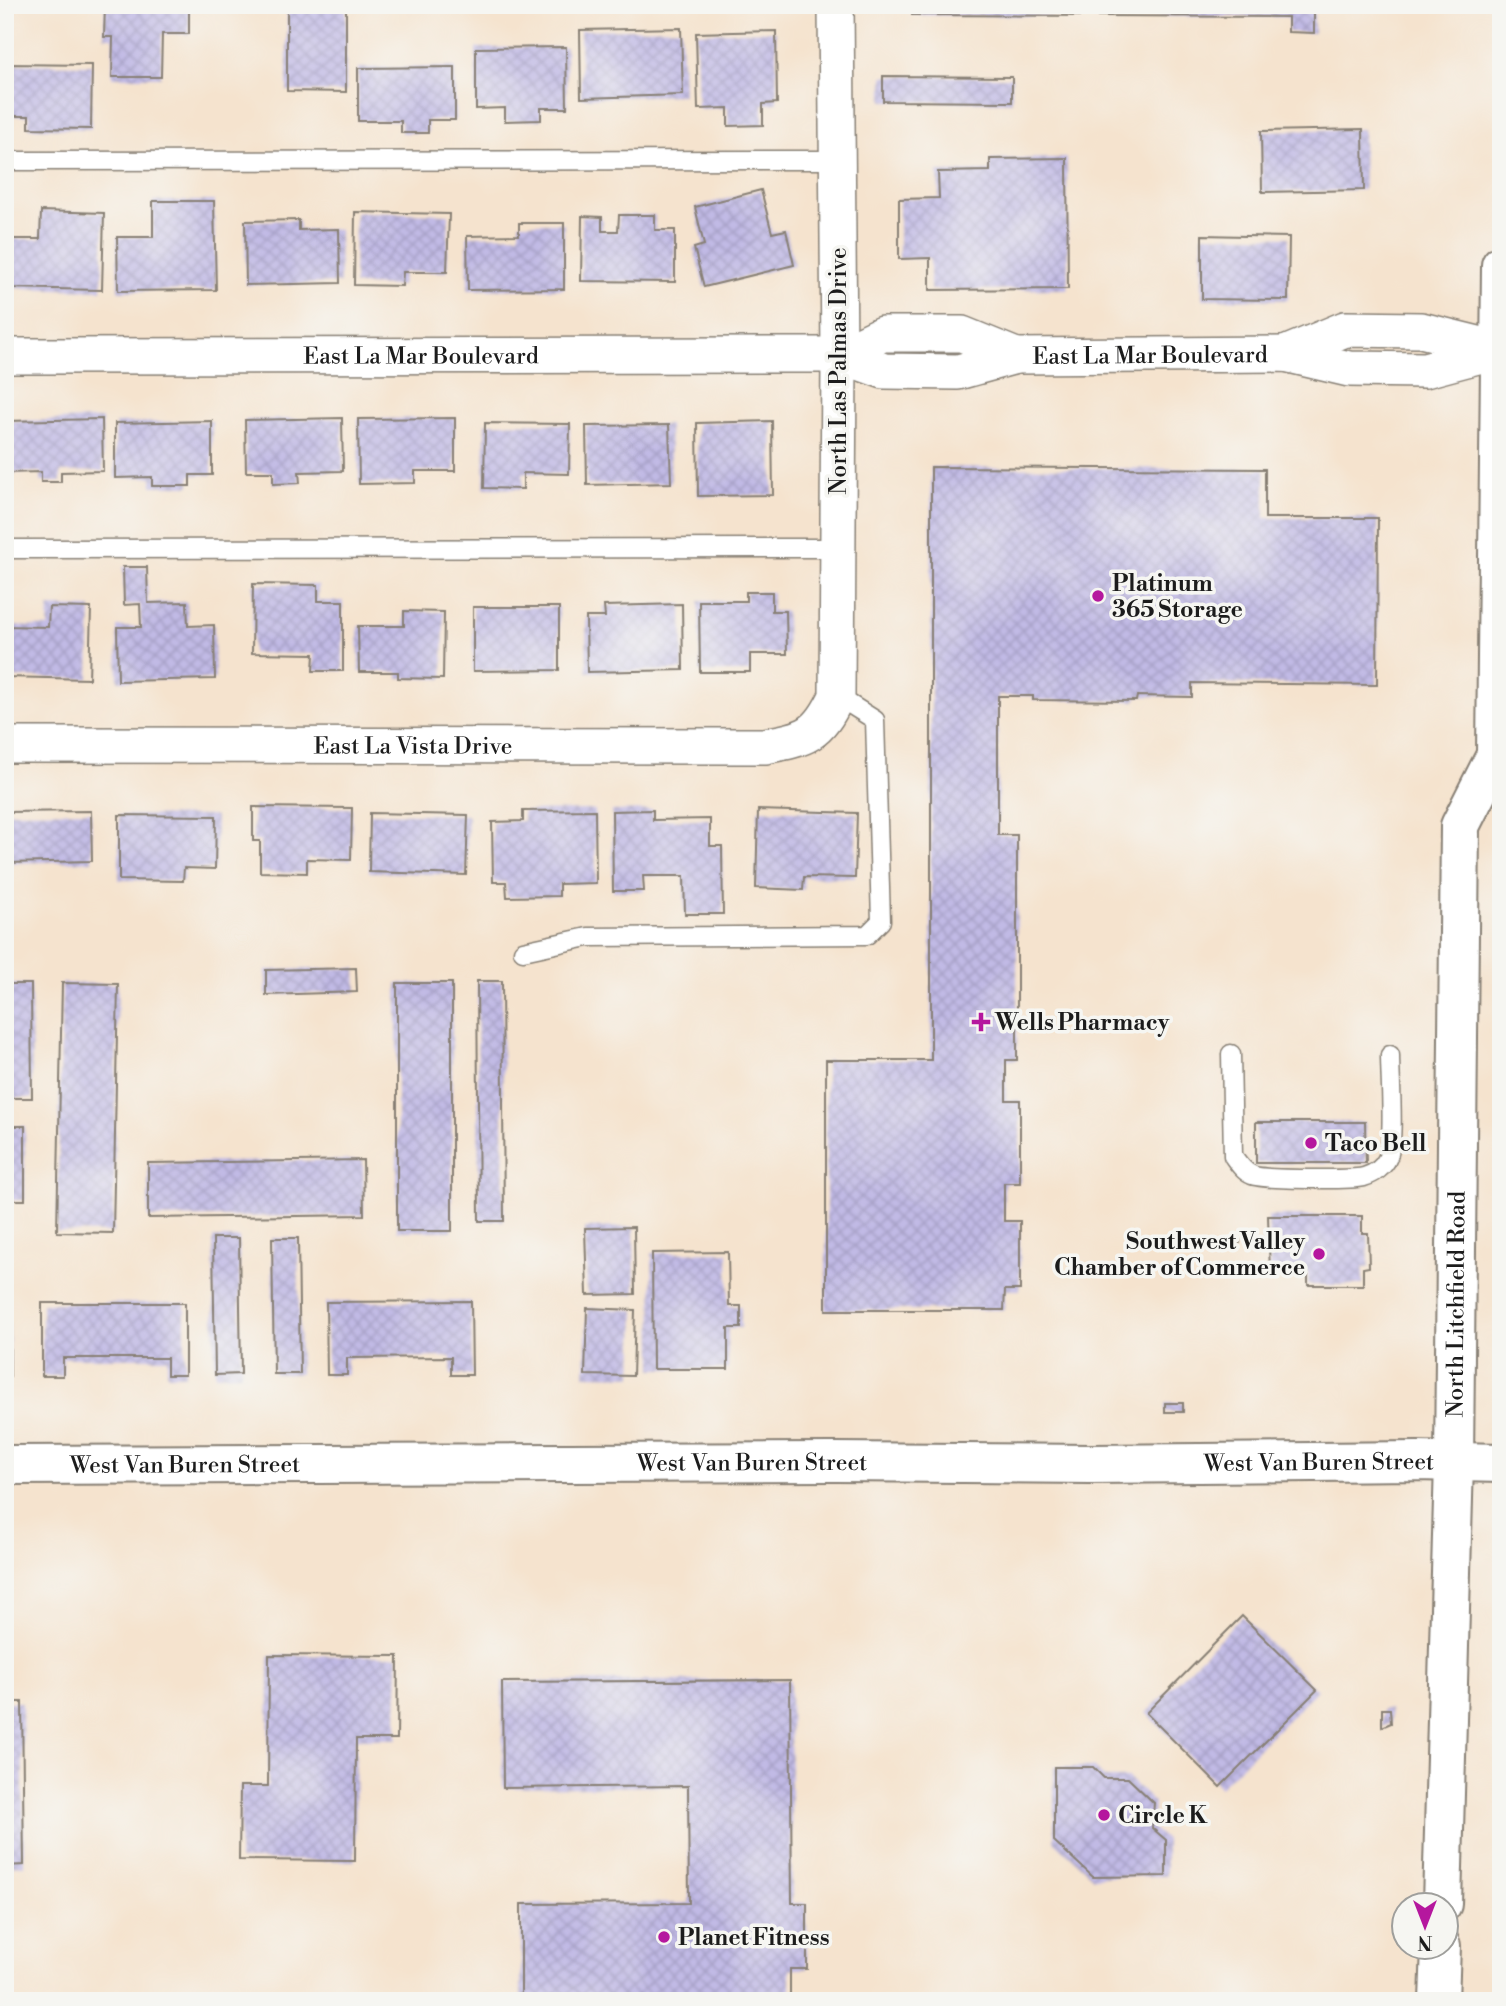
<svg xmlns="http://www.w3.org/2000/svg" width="1506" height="2006" font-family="'Libre Bodoni',serif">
<defs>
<pattern id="building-cross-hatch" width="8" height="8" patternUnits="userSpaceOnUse" patternTransform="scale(1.75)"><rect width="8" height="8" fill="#c1bae5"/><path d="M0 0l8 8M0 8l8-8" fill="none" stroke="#a59fc4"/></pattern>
</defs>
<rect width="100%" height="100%" fill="#f6f6f2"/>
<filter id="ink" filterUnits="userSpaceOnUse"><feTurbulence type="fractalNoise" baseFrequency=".0143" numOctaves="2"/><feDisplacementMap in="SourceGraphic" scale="14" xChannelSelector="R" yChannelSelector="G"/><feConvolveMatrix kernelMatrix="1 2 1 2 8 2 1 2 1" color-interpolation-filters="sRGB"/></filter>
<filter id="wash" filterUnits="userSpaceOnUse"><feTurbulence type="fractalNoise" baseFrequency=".00686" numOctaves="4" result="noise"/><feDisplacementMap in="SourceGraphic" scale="28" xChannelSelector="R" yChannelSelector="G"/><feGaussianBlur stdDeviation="1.57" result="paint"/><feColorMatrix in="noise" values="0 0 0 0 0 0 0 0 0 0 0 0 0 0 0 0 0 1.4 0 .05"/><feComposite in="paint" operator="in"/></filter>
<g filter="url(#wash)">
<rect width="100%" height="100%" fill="#f5e3ce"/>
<g id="blocks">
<g fill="url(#building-cross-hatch)">
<polygon points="105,5 189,5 189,34 162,34 161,77 112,77 113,37 104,37"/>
<polygon points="287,5 346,5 346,92 287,91"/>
<polygon points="912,5 1314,5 1314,33 1288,32 1288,17 912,15"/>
<polygon points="681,28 683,95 581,98 580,30"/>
<polygon points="776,31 777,103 763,104 763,125 728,126 728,108 698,109 696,33"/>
<polygon points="566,47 567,108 541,108 541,120 505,121 505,108 476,109 476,48"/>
<polygon points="6,64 92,65 91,129 29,128 29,116 5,116"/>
<polygon points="455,67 455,120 428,120 428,133 401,133 401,121 358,121 358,68"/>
<polygon points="883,76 1012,77 1012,102 883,101"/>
<polygon points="1363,129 1364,190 1262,192 1261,131"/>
<polygon points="1067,158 1068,289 930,290 930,258 899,259 899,199 939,198 938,172 990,171 990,159"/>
<polygon points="761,190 772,233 786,230 794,265 704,287 694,248 704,245 695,207"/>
<polygon points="153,201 214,201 216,290 118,291 117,237 153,237"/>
<polygon points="41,211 104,213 102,290 5,288 6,239 40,239"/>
<polygon points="355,212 449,214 447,272 403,272 402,286 354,285"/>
<polygon points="619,215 655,215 655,230 675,230 675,282 581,281 582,216 602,217 602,231 618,231"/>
<polygon points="299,220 299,230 339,229 340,283 246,285 245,221"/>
<polygon points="519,223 564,223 564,289 468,290 467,236 519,235"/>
<polygon points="1202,235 1289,237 1288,300 1202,299"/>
<polygon points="342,418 343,471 299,472 300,483 273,484 273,472 246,472 245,420"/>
<polygon points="455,418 455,471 415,471 415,483 359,484 358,419"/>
<polygon points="102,419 103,471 61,472 61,482 41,482 41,472 5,473 5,421"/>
<polygon points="212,421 212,475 190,475 190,486 152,486 152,477 115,478 115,423"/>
<polygon points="772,421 773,495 698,496 697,423"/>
<polygon points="485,423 570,424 569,474 523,473 523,489 484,488"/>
<polygon points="669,425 671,483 587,485 586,426"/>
<polygon points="931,467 1265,469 1265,518 1378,518 1377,685 1192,683 1192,697 1137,696 1136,701 1033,700 1033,696 998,696 998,835 1017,835 1017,1060 1006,1060 1006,1100 1020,1100 1020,1183 1004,1183 1004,1221 1020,1221 1020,1290 1005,1290 1004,1310 826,1310 826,1060 931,1060"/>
<polygon points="123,567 147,567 148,603 187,602 188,626 214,625 215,679 118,681 117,627 141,627 140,604 124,605"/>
<polygon points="253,584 318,585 318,601 343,601 343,671 313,671 314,654 252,653"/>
<polygon points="746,592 772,592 772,611 786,611 787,654 750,654 750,672 700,672 699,601 746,601"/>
<polygon points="682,604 683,670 587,672 586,617 605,617 604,606"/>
<polygon points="49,607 91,608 89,679 5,677 5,626 48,627"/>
<polygon points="473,607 559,607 559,670 473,671"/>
<polygon points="404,611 444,612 443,679 398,678 398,672 359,672 358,626 404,626"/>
<polygon points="253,807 352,808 351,860 307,859 307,873 260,872 260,841 253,841"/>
<polygon points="595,810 596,883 559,884 559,896 507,897 506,882 493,882 492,822 523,821 523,811"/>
<polygon points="653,810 653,820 710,819 710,846 722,846 723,914 685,914 684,876 643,876 644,891 613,891 612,811"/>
<polygon points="758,810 857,813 855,878 804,877 803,890 756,888"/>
<polygon points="91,811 92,861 6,863 5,812"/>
<polygon points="370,813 468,815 466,875 369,872"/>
<polygon points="119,815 216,816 215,869 184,868 183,881 119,880"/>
<polygon points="356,968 357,992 266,995 266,970"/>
<polygon points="477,981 502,981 504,1221 479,1221"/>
<polygon points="62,983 118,984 113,1233 57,1232"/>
<rect x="397" y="983" width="55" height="248"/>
<polygon points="5,984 31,984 32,1098 6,1098"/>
<polygon points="1256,1122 1365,1122 1366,1163 1256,1163"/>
<polygon points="6,1126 25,1126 25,1200 5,1200"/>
<polygon points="363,1160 364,1215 148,1218 148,1163"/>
<polygon points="1268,1216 1362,1216 1362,1233 1368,1233 1369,1267 1363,1268 1363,1285 1308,1285 1308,1273 1270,1273"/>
<polygon points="634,1227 635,1294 587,1295 585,1228"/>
<polygon points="213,1238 239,1238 241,1374 215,1375"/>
<polygon points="272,1238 298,1238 300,1374 274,1374"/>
<polygon points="5,1240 8,1240 10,1376 5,1376"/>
<polygon points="728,1252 729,1306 741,1306 741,1328 728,1328 728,1369 653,1369 652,1253"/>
<polygon points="471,1301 472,1375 451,1375 451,1357 347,1358 347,1375 327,1375 326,1302"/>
<polygon points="42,1303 185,1303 185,1375 167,1375 167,1358 63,1358 63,1376 42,1376"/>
<polygon points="587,1308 635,1310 633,1376 585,1375"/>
<rect x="1165" y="1403" width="18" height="9"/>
<polygon points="1242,1616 1317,1690 1220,1787 1146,1713"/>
<polygon points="269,1655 398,1656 397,1739 356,1739 355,1861 239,1860 240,1786 268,1786"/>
<polygon points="790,1680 792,1903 807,1903 807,1969 790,1969 790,2001 521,2001 521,1904 689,1903 688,1786 503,1788 502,1682"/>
<polygon points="5,1702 22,1702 24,1865 5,1866"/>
<polygon points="1382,1709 1390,1709 1391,1723 1382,1727"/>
<polygon points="1054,1767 1093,1767 1104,1778 1128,1778 1154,1803 1152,1828 1166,1840 1166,1876 1093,1877 1054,1841"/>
</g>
</g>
</g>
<g filter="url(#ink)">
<use href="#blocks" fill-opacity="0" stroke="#888075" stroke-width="2"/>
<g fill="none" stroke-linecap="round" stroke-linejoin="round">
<g stroke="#888075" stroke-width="21">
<g id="lane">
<polyline points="5,161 837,160"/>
<polyline points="5,549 837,548"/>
<polyline points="523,951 588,937 867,935 881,921 875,720 837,696"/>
<path d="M 1231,1054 L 1233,1156 C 1238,1163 1244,1172 1252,1175 C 1262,1180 1353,1180 1364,1177 C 1374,1174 1384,1167 1388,1157 C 1395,1138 1390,1078 1390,1055"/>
</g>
</g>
<g stroke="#888075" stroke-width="38">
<g id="street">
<polyline points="1285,354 1345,329 1421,330 1498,349"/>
<polyline points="839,355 882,334 962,334 1016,356"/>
<path id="s1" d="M 5,356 L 839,355 L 884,371 L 958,372 L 1016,356 L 1285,354 L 1349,369 L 1425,370 L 1500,350"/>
<path id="s2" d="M 5,745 L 765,746 C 807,738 818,736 837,696 L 839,355 L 836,5"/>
</g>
</g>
<g stroke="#888075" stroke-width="42">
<g id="secondary">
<path id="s3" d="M 1442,1904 L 1454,1462 L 1460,826 L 1496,755 L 1501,265"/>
<polyline points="1439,2001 1441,1946"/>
</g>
</g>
<g stroke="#888075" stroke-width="42">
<g id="primary">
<path id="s4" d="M 5,1465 L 836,1462 L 1091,1464 L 1417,1461 L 1501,1463"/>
</g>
</g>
<polyline stroke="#888075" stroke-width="4.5" stroke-dasharray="5 5" stroke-linecap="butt" points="1166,1243 1269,1241"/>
<use href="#lane" stroke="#fff" stroke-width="18"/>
<use href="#street" stroke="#fff" stroke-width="35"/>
<use href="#secondary" stroke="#fff" stroke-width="38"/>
<use href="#primary" stroke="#fff" stroke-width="38"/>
</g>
</g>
<g fill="#b5179e" stroke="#f6f6f2" stroke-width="2.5">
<circle cx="1098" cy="596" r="7"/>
<path d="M977.5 1011.5h7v7h7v7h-7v7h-7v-7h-7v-7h7z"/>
<circle cx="1311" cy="1143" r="7"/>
<circle cx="1319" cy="1254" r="7"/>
<circle cx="1104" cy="1815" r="7"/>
<circle cx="664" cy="1937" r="7"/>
</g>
<g text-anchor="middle" stroke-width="7" stroke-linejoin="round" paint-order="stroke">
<g font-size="23" fill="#1c1c1c" stroke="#f6f6f2">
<text dy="8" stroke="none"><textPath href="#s1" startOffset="1150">East La Mar Boulevard</textPath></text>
<text dy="8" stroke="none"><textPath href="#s1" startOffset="416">East La Mar Boulevard</textPath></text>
<text transform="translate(838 371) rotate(-90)" y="8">North Las Palmas Drive</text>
<text dy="8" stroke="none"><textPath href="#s2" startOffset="408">East La Vista Drive</textPath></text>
<text dy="8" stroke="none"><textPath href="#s3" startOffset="600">North Litchfield Road</textPath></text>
<text dy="8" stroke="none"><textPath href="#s4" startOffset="747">West Van Buren Street</textPath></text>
<text dy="8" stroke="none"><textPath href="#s4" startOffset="1314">West Van Buren Street</textPath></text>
<text dy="8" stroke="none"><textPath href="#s4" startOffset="180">West Van Buren Street</textPath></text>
</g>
<g font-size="23" font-weight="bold" fill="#1c1c1c" stroke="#f6f6f2" text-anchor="start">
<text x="1112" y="591">Platinum<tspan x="1112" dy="26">365 Storage</tspan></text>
<text x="995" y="1030">Wells Pharmacy</text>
<text x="1325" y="1151">Taco Bell</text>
<text x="1305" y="1249" text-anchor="end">Southwest Valley<tspan x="1305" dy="26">Chamber of Commerce</tspan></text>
<text x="1118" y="1823">Circle K</text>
<text x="678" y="1945">Planet Fitness</text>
</g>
</g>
<rect width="1506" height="2006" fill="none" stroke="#f6f6f2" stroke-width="28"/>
<g transform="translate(1425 1926) rotate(180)"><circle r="33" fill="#f6f6f2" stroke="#9f9f9c" stroke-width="2"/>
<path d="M0-5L12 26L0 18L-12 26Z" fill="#b5179e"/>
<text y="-10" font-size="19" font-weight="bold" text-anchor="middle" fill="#1c1c1c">N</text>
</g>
</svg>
